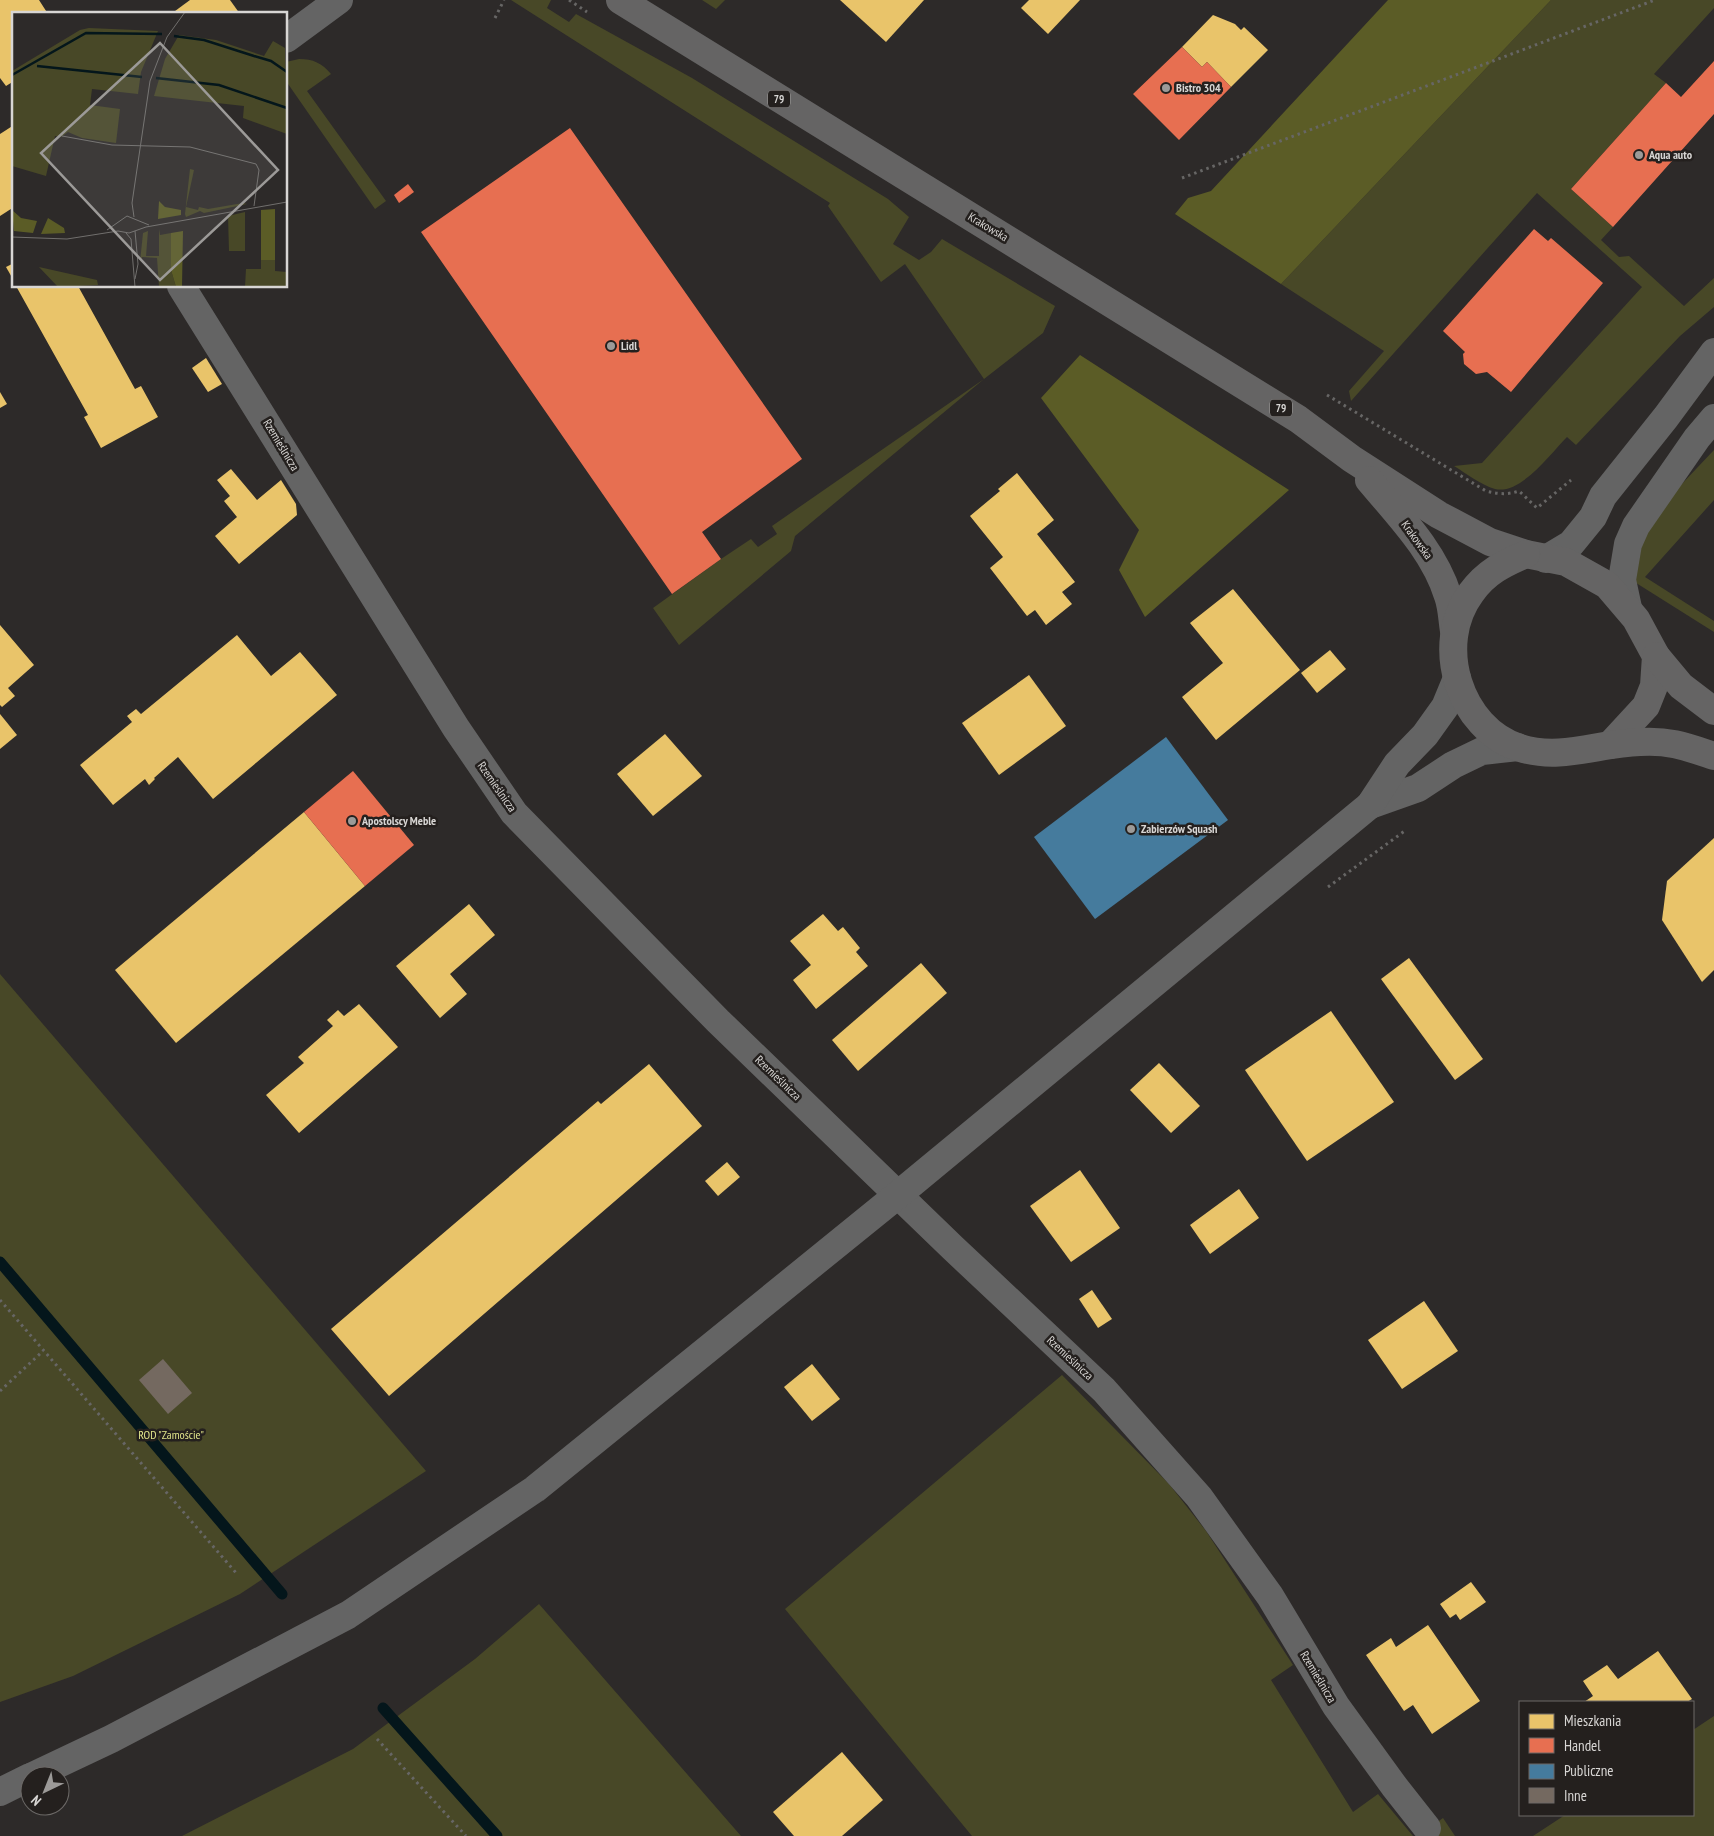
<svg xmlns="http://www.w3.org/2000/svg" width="1714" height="1836" font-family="'PT Sans Narrow',sans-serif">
<rect width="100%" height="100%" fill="#2d2a29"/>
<g fill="#484827">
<polygon points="511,0 551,0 547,8 569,22 576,14 692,78 888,199 909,217 893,244 919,260 931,252 942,239 1055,306 1043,333 984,379 795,536 791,551 679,645 653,608 721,559 751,539 758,547 777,534 772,526 984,379 905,264 881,282 828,206 830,203"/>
<polygon points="702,0 725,0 716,9"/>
<path d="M 1551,0 L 1714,0 L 1714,8 L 1654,74 L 1666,83 L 1571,189 L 1613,227 L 1601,240 L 1619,257 L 1629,256 L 1684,306 L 1714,278 L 1714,307 L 1680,336 L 1576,445 L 1567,437 C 1551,453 1521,495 1495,489 C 1481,485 1467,474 1454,466 L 1482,463 L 1642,287 L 1537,193 L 1351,401 L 1349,391 L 1384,351 L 1281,284 Z"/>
<path d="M 299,59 C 313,59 322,63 331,74 L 307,91 L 386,201 L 375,209 L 286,81 L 286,62 Z"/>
<polygon points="1714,450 1714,500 1645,577 1714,621 1714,632 1633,581 1628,541"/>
<polygon points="0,974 426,1471 240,1594 73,1676 0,1702"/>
<polygon points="1062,1375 1169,1484 1206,1531 1293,1665 1271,1680 1353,1812 1378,1794 1413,1836 972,1836 785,1609"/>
<polygon points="539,1604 741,1836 182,1836 353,1749 475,1659"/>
<polygon points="1714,1716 1714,1836 1533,1836 1565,1815 1693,1815 1693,1730"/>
<polygon points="1443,1818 1455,1836 1418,1836"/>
</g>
<g fill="#5b5c26">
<polygon points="1388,0 1551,0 1281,284 1175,214 1188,198 1211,191"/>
<polygon points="1080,355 1289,490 1145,617 1119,570 1139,530 1041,398"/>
</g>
<g fill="#e9c46a">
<polygon points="0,0 39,0 48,14 14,14 14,81 6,86 0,78"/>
<polygon points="190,0 230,0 240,14 171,14"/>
<polygon points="840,0 924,0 886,42"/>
<polygon points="1029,0 1080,0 1048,34 1021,8"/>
<polygon points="1213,15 1235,24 1241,30 1244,27 1268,50 1231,87 1207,62 1202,67 1182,47"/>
<polygon points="14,125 14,207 0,216 0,134"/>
<polygon points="14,263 14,281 6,267"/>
<polygon points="16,286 78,286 135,389 141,386 158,417 101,448 84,417 88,415"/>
<polygon points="206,358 222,384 208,392 192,368"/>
<polygon points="0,392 7,404 0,408"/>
<polygon points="231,469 257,500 281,480 296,504 297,515 239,564 215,536 237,517 224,501 230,496 217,480"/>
<polygon points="1017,473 1054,520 1037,534 1075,582 1062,592 1072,604 1046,625 1035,610 1027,616 990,568 1003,557 970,516 1000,491 998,489"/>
<polygon points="1233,589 1300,670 1216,740 1182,697 1223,663 1190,623"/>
<polygon points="0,625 34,665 8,688 15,696 2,707 0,705"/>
<polygon points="237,635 271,676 300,652 337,695 213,799 178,757 154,778 155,779 149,785 145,779 113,805 80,765 132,722 127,716 136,709 141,714"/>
<polygon points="1330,650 1346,669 1317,693 1301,673"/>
<polygon points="1029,675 1066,726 999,775 962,723"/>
<polygon points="0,714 17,735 0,749"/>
<polygon points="665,734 702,776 653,816 617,774"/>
<polygon points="304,812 365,886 176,1043 115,970"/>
<polygon points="1714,838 1714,970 1702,982 1662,920 1667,881"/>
<polygon points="469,904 495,935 450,974 467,994 440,1018 396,966"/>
<polygon points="823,914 838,931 843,927 860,948 856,952 868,966 816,1009 793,980 811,965 790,941"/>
<polygon points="1409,958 1483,1059 1455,1080 1381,979"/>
<polygon points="921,963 947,993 858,1071 832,1040"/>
<polygon points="359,1004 398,1047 299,1133 266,1095 304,1063 298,1057 333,1026 327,1020 338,1010 344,1016"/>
<polygon points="1331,1011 1394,1102 1307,1161 1245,1070"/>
<polygon points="1159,1063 1200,1106 1171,1133 1130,1090"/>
<polygon points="649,1064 702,1126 389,1396 331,1329 598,1101 601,1104"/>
<polygon points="727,1162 740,1177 718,1196 705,1181"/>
<polygon points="1080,1170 1120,1228 1071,1262 1030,1206"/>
<polygon points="1239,1189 1259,1218 1210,1254 1190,1225"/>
<polygon points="1092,1290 1112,1319 1098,1328 1079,1299"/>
<polygon points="1424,1301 1458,1351 1402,1389 1368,1340"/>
<polygon points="812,1364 840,1399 812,1421 784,1387"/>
<polygon points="1471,1582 1486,1602 1460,1620 1456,1614 1450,1618 1440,1604"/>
<polygon points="1428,1625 1480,1701 1432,1734 1413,1705 1404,1711 1366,1655 1391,1638 1396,1647"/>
<polygon points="1658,1651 1692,1699 1687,1702 1584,1702 1593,1696 1583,1681 1607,1665 1618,1679"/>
<polygon points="842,1752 883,1800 842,1836 794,1836 773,1812"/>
</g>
<g fill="#e76f51">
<polygon points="1182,47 1202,67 1207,62 1231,87 1179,140 1133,94"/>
<polygon points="1714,61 1714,114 1613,227 1571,189 1666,83 1681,97"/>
<polygon points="570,128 802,459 702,532 721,559 672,594 421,232"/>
<polygon points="408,184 414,192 399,203 394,195"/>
<polygon points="1534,229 1548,241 1551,238 1603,283 1511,392 1487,372 1476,374 1464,364 1463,354 1465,352 1443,331"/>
<polygon points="353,771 414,845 365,886 304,812"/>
</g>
<polygon fill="#457b9d" points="1166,737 1228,820 1095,919 1034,837"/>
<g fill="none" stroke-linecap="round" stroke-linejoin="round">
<g stroke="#04161b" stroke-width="11">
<polyline points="0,1262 282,1594"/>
<polyline points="383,1708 497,1836"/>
</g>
</g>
<polygon fill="#746960" points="163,1359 192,1393 168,1414 139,1380"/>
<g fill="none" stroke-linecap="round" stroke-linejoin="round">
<g stroke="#676665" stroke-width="3" stroke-dasharray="2.5 4" stroke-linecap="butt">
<polyline points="569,0 587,12"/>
<polyline points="495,18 504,0"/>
<polyline points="1182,178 1655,0"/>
<path d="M 1327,395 L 1486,491 C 1498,494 1507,495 1519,491 L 1537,508 L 1571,480"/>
<polyline points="1328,887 1406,830"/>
<polyline points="0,1300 237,1574"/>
<polyline points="0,1391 43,1351"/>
<polyline points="377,1739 466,1836"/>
</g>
<g stroke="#646464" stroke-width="28">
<polyline points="286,39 339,0"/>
<polyline points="181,286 456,728 514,813 718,1021 953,1248 1104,1390 1199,1497 1270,1596 1336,1706 1394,1786 1427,1828"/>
<polyline points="1546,559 1571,544 1593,517 1603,496 1666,417 1714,352"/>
<polyline points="1628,608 1622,580 1628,544 1636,526 1697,438 1714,418"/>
<polyline points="1370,805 1418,788 1453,765 1482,751 1518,747"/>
<polyline points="33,1776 111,1739 348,1615 535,1489 899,1194 1370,805 1397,764 1425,735 1445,707 1457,678"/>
<polyline points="0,1792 30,1777"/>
</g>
<g stroke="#656464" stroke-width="28">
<polyline points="620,0 1298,419 1352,459 1439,515 1490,542 1526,554 1566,562 1607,585 1636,619 1656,656 1654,686 1646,706 1610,745"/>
<path d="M 1369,480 C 1399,516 1434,551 1448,596 C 1452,607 1452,619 1454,631"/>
<path d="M 1526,554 C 1503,564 1486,572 1471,593 C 1433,644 1459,729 1520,748 C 1561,761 1599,743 1640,742 C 1669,740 1687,747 1714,756"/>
<polyline points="1656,656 1681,686 1714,711"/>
</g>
</g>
<g fill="#9c9a98" stroke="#24201e" stroke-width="2">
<circle cx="1166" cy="88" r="5"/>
<circle cx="1639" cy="155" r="5"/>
<circle cx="611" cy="346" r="5"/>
<circle cx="352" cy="821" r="5"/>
<circle cx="1131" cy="829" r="5"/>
</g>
<g text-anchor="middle" stroke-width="5" stroke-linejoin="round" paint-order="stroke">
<g fill="#24201e" stroke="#a29f9d" stroke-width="1">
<rect x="768" y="90.5" width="22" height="17" rx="4"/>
<rect x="1270" y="399.5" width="22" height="17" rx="4"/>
</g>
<g font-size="11" font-weight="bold" fill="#d8d6d4">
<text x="779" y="103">79</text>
<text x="1281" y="412">79</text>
</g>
<g font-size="12" font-weight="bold" fill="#d8d6d4" stroke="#24201e" text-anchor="start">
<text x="1176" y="92">Bistro 304</text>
<text x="1649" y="159">Aqua auto</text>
<text x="621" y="350">Lidl</text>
<text x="362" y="825">Apostolscy Meble</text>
<text x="1141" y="833">Zabierzów Squash</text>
</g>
<g font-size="12" fill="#d8d6d4" stroke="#24201e">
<text transform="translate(988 227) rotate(31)" y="4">Krakowska</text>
<text transform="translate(281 445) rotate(59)" y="4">Rzemieślnicza</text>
<text transform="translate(1417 540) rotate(54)" y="4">Krakowska</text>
<text transform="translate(497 787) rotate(55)" y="4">Rzemieślnicza</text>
<text transform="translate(778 1078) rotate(44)" y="4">Rzemieślnicza</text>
<text transform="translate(1070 1358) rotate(43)" y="4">Rzemieślnicza</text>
<text transform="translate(1318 1677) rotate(59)" y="4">Rzemieślnicza</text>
</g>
<g font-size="12" fill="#e0e48a" stroke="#24201e">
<text x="171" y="1439">ROD "Zamoście"</text>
</g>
</g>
<g transform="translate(12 12)">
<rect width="275" height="275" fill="#2d2a29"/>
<path d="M 77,16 L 146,19 L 129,60 L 126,82 L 80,77 L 78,93 L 108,97 L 104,131 L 70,126 L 56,120 L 49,125 L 43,124 L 34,164 L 0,154 L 0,59 L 68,18 ZM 167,23 L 204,28 L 252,44 L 261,29 L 273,36 L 275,122 L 231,106 L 232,94 L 142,84 L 153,47 ZM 178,157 L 182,158 L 174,195 L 186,198 L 187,195 L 196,197 L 231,191 L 235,192 L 192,201 L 188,199 L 174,205 L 173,202 ZM 233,200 L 233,239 L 217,239 L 216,204 ZM 147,217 L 148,223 L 159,221 L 159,258 L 164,275 L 147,275 L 145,246 L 130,245 L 128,250 L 131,221 L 136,219 L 134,244 L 147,244 ZM 249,248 L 263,248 L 263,259 L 275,260 L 275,275 L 233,275 L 234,257 L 249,257 ZM 27,255 L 85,268 L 86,273 L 46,275 Z" fill="#484827"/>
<path d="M 147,189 L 153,195 L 169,198 L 169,203 L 146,207 ZM 263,197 L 263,248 L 249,248 L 249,198 ZM 0,198 L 9,206 L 25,209 L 21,221 L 2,219 ZM 36,206 L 52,216 L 53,221 L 29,222 ZM 171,219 L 170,275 L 164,275 L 159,258 L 159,221 Z" fill="#5b5c26"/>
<path fill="none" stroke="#04161b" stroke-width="2.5" d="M 162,24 L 192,28 L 242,44 L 259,49 L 275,60M 25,54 L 130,65M 0,63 L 74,21 L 150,22M 144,66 L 207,73 L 275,96"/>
<path fill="none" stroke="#716f6d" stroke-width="1" d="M 50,124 L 100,133 L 178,135 L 244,152 L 247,158 L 242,194M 122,205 L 120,191 L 138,69 L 155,25 L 173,0M 95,218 L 115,204 L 137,213M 114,221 L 119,227 L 123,275M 0,225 L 55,227 L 106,219 L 117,221 L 134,215 L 275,190M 123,267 L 126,252 L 123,219"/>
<path fill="#9c9a98" fill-opacity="0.15" stroke="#9c9a98" stroke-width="2.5" d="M 148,31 L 266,158 L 148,268 L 29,141 Z"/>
<rect width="275" height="275" fill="none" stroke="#d8d6d4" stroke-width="2.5"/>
</g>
<rect x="1519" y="1701" width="175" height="115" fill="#24201e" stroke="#6c6967"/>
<rect x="1529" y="1714" width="25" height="15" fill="#e9c46a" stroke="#6c6967"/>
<text x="1564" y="1726" font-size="15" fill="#d8d6d4">Mieszkania</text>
<rect x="1529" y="1738" width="25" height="15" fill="#e76f51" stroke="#6c6967"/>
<text x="1564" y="1751" font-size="15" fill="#d8d6d4">Handel</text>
<rect x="1529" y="1764" width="25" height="15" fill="#457b9d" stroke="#6c6967"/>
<text x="1564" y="1776" font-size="15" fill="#d8d6d4">Publiczne</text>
<rect x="1529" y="1788" width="25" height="15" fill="#746960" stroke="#6c6967"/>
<text x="1564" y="1801" font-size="15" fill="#d8d6d4">Inne</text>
<g transform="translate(45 1791) rotate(223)"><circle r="24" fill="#24201e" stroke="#6c6967"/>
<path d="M0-4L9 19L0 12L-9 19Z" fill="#9c9a98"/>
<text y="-8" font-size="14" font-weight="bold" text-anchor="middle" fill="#d8d6d4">N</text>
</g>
</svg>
